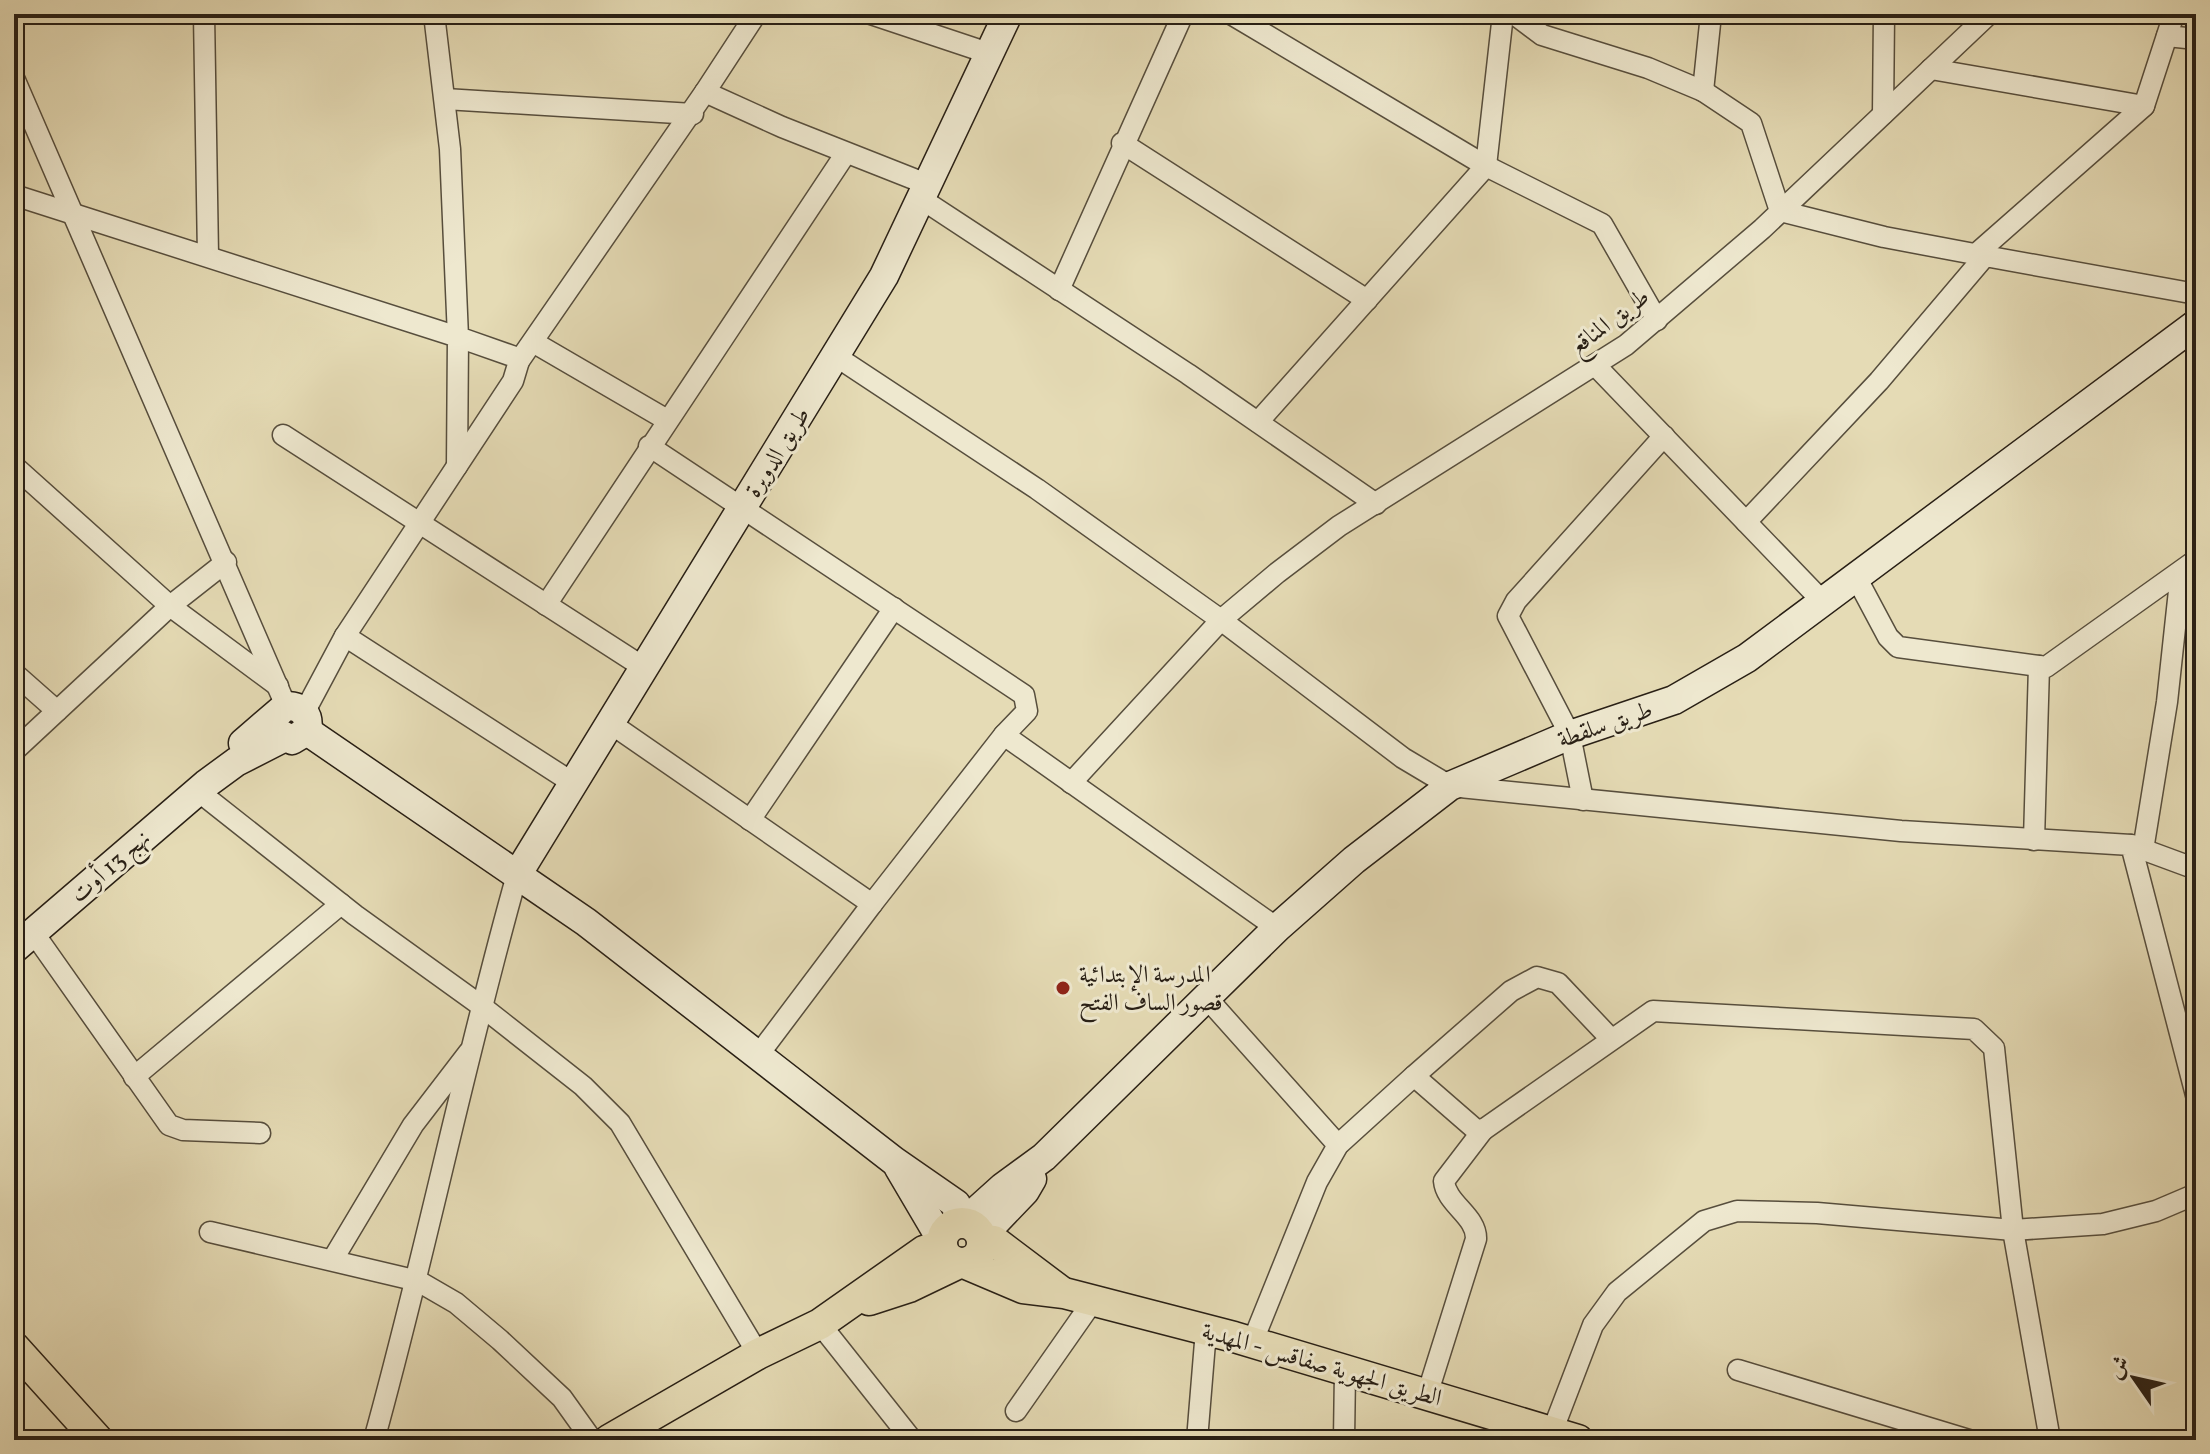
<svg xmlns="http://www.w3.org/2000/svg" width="2210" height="1454" font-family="Vollkorn,Amiri,serif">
<rect width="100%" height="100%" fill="#e5dbb5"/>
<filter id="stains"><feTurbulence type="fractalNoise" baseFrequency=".0025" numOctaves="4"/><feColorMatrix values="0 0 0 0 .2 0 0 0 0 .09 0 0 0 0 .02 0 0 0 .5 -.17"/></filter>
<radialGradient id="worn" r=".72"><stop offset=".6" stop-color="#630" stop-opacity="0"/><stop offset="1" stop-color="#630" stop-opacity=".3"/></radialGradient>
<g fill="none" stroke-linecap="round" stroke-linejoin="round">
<g stroke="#574e3d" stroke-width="23">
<g id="street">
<polyline points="204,14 208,256"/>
<polyline points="756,14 705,92 782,127 929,185"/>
<polyline points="871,14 991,54"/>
<polyline points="1231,14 1486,166 1602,224 1657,320"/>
<polyline points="1514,14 1542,35 1648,68 1703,91 1751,123 1780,211 1884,237 1985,256"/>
<polyline points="2167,36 2196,39"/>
<polyline points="1931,69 2144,106 1975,255"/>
<polyline points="14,78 286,706"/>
<polyline points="1703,91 1711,14"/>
<polyline points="445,99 693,114"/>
<polyline points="2144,106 2174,14"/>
<polyline points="1883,114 1884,14"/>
<polyline points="1122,143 1367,300"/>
<polyline points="14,195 458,337 457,466"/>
<polyline points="923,200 1188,374 1376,504"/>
<polyline points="1059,290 1183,14"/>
<polyline points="533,342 667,420"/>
<polyline points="837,357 1037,489 1221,620 1403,758 1450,786 1901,831 2131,845 2196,1095"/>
<polyline points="519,361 705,92"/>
<polyline points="1595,365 1824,603"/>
<polyline points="1258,422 1486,166 1503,14"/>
<polyline points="283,435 643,667"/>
<polyline points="649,446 1024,695 1027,711 1004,735 872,904"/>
<polyline points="14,466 170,606 278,686"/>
<polyline points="1746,522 1879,381 1985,256 2196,294"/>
<polyline points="1856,577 1888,637 1898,647 2046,667 2196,560"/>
<polyline points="546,605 846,153"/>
<polyline points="345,636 573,783"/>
<polyline points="14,673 57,711"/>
<polyline points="305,711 345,636 513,381 519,361 515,357 458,337 450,149 434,14"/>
<polyline points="610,723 872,904 759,1054"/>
<polyline points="1004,735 1277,928"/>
<polyline points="14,751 170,606 226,562"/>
<polyline points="1071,783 1221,620 1277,573 1339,526 1626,345 1762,229 1989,14"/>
<polyline points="198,791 355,915 480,1005 583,1086 620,1123 758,1354"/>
<polyline points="1583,800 1570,735 1508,616 1516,601 1664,436"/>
<polyline points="750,820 894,608"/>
<polyline points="2034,840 2039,666"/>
<polyline points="2131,845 2196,869"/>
<polyline points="2143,850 2167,702 2181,572"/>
<polyline points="33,932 169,1125 183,1130 260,1133"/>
<polyline points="1205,996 1338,1145"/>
<polyline points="1414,1076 1511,991 1537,977 1558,983 1611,1039"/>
<polyline points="134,1077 341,904"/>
<polyline points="210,1232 418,1281 456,1303 500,1340 562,1398 592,1440"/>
<polyline points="333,1259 413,1125 469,1052"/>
<polyline points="820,1324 912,1440"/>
<polyline points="1252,1343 1317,1182 1338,1145 1414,1076 1475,1129 1483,1130 1653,1011 1974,1029 1994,1048 2013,1230 2050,1440"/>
<polyline points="1738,1370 1969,1440"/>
<path d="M 1427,1395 L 1476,1239 C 1477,1216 1446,1204 1444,1181 L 1483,1130"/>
<polyline points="1016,1411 1093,1301"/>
<path d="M 374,1440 C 426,1253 464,1062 517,875"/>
<polyline points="1197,1440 1206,1330"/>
<polyline points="1344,1440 1345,1371"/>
<polyline points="1549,1440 1593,1325 1617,1292 1704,1221 1737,1211 1817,1213 2013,1230 2103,1224 2156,1211 2196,1194"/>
</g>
</g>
<g stroke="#281f15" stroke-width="31">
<g id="secondary">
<polyline points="307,731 586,922 894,1161 956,1204 959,1223"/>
<path d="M 243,743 L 286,706 C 303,706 310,715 307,731 L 292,740 L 275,731 L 274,720"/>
<polyline points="517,875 884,276 1008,14"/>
<polyline points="14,949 206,784 236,762 283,738"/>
<polyline points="899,1168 942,1241"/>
<polyline points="963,1223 1003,1187 1044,1157 1277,928 1354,860 1450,786 1570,735 1674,700 1747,658 2196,324"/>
<polyline points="981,1237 1025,1191 1032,1179"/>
</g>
</g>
<g stroke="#281f15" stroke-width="33">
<g id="primary">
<circle cx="962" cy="1243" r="20"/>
<polyline points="982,1240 994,1241 1059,1290"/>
<polyline points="964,1263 1023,1288 1064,1293 1234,1337 1578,1440"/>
<polyline points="869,1300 909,1287 959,1263"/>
<polyline points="14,1347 98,1440"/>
<polyline points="609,1440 758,1354 820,1324 924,1251 942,1245"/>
</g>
</g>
<use href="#street" stroke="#eee8cf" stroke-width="20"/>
<use href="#secondary" stroke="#eee8cf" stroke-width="28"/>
<use href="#primary" stroke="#e5dbb5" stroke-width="30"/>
</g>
<circle fill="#8f2418" stroke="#eee8cf" stroke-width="3" cx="1063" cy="988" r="8"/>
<g text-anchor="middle" stroke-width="6" stroke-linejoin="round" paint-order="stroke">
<g font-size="24" fill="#281f15" stroke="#eee8cf">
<text transform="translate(1609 321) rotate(-37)" y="8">طريق المناقع</text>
<text transform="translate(777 452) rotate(-58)" y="8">طريق الدويرة</text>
<text transform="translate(1605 724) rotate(-19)" y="8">طريق سلقطة</text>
<text transform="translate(110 866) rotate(-41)" y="8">نهج 13 أوت</text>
<text transform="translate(1322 1364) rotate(16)" y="8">الطريق الجهوية صفاقس - المهدية</text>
</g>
<g font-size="24" fill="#281f15" stroke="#eee8cf" text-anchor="start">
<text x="1079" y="982">المدرسة الإبتدائية<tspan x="1079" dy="28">قصور الساف الفتح</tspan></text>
</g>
</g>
<rect width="2210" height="1454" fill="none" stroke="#e5dbb5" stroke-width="48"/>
<rect x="16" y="16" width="2178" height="1422" fill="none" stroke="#281f15" stroke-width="4"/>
<rect x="24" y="24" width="2162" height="1406" fill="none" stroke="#281f15" stroke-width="2"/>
<g transform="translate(2134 1378) rotate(304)" stroke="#eee8cf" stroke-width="6" paint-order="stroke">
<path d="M0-6L14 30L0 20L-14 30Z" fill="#281f15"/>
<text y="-12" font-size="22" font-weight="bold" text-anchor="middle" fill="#281f15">ش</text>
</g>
<rect width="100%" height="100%" filter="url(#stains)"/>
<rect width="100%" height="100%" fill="url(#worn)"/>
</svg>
